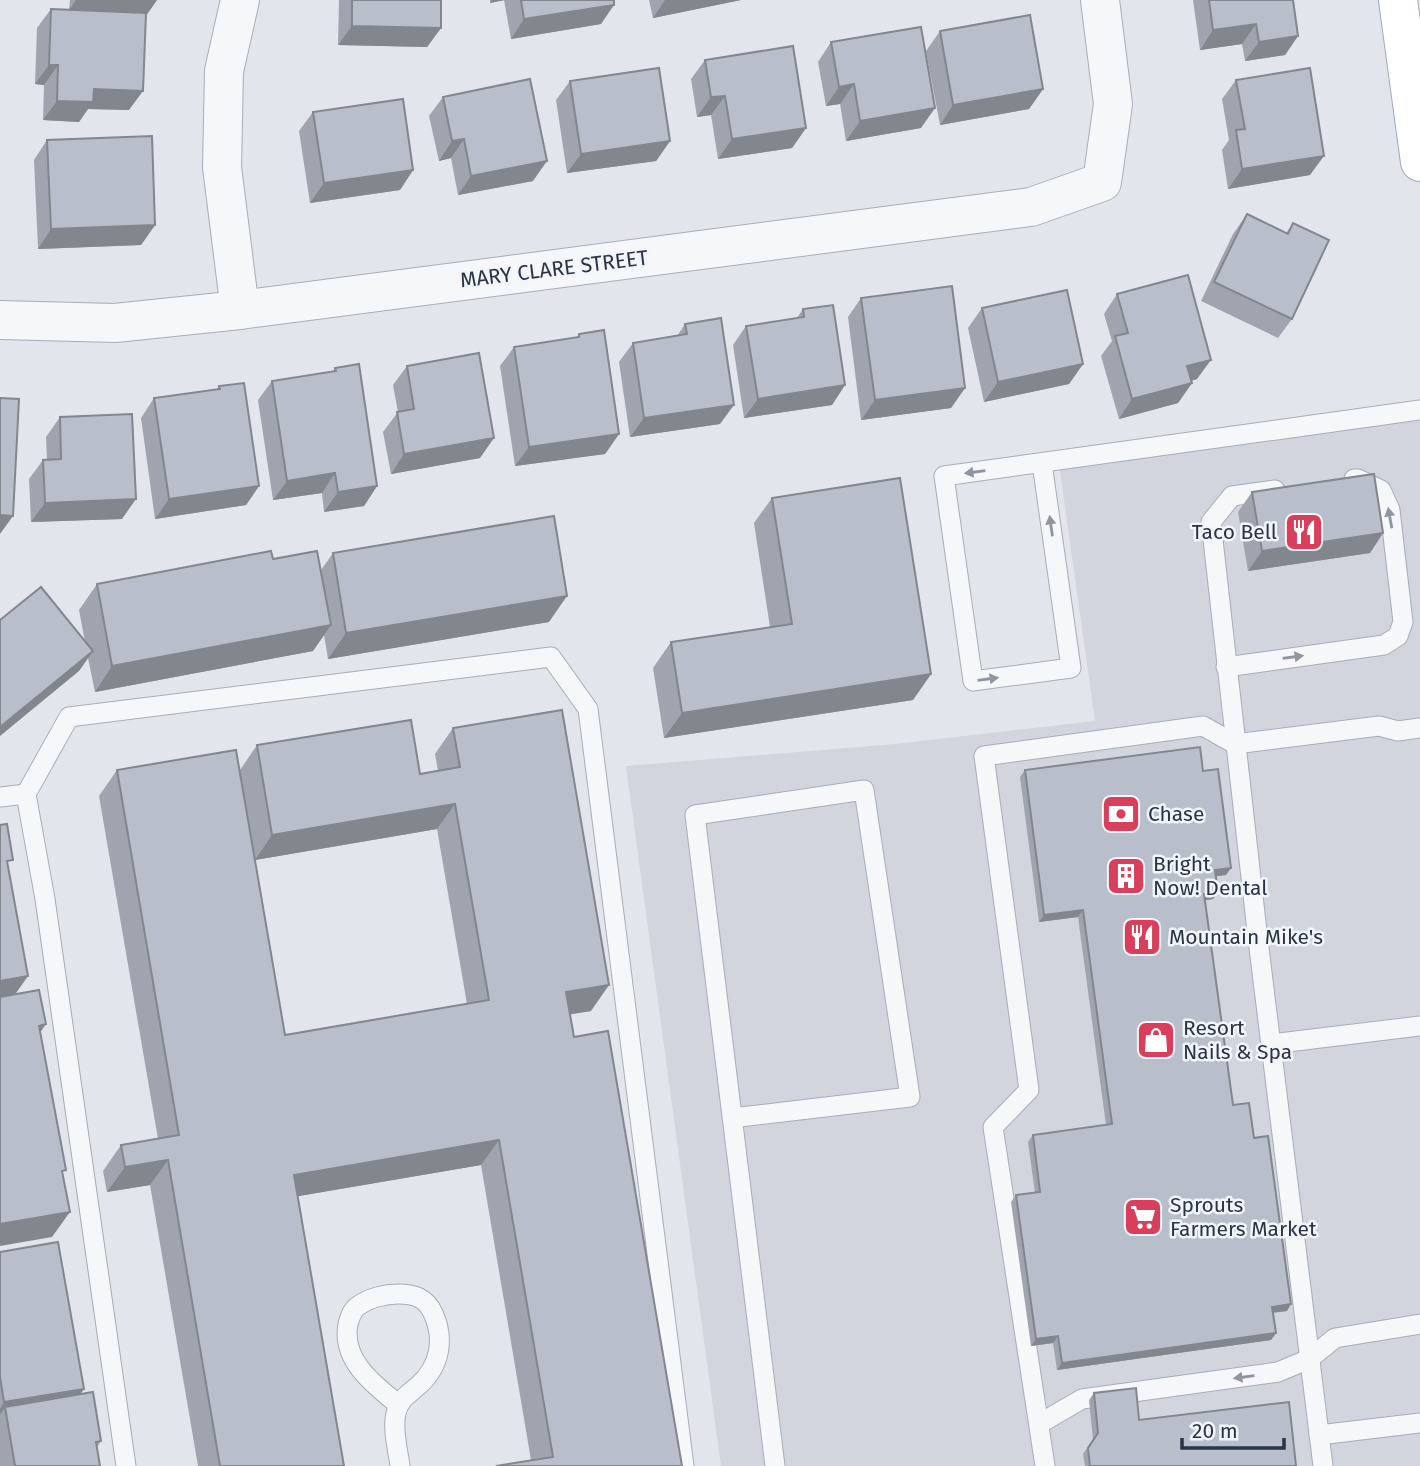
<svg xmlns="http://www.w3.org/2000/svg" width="1420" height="1466" font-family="'Fira Sans',sans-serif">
<rect width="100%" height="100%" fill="#e2e6ec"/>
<polygon fill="#d0d5de" points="1417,402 1420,426 1420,1466 721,1466 626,766 895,744 1095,721 1057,450"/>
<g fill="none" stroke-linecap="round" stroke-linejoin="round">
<g stroke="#a7adb7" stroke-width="21">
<g id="service">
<polyline points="1042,463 1071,668 973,681 944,476 1420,410"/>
<polyline points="1275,490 1232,496 1211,522 1258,940 1323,1466"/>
<polyline points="1226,667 1384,645 1398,636 1403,622 1390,510 1381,490 1358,479 1354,479"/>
<polyline points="0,797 26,794"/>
<polyline points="1271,1044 1420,1026"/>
<polyline points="732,1118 910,1097 864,790 695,815 775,1466"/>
<path d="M 399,1405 C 374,1385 341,1360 348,1324 C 350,1317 352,1310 358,1306 C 369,1298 385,1294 398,1294 C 415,1294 426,1298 433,1313 C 445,1339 440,1366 419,1385 C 409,1394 399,1399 396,1413 C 392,1429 398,1450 400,1466"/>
<polyline points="1039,1424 1082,1399 1278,1372 1309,1359 1335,1338 1420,1324"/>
<polyline points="1319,1435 1420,1423"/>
<polyline points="126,1466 45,899 26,794 69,717 551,657 588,709 684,1466"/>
<polyline points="1045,1466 993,1127 1029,1090 984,756 1203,726 1235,744 1379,726 1398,731 1420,728"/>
</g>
</g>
<g stroke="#a7adb7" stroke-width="40">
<g id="minor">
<polyline points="240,0 224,71 222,167 240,310"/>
<polyline points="0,320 115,323 240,310 1031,207 1102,182 1113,104 1100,0"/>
</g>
</g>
<g stroke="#a0abb8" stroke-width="40">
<polyline id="primary" points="1398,0 1420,162"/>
</g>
<use href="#service" stroke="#f5f7f9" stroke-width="19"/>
<use href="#minor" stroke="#f5f7f9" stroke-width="38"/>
<use href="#primary" stroke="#fff" stroke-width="38"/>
</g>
<g fill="#9fa4ae" fill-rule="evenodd">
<polygon points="70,0 157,0 145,16 129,110 88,109 79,122 43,120 44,85 35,84 37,28 51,9 69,10"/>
<polygon points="339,0 441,0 441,28 427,47 338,45"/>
<polygon points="490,0 614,0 601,24 511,39 504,0 490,3"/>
<polygon points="649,0 741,0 653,18"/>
<polygon points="1193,0 1293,0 1298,36 1285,55 1245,61 1242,44 1200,50"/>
<polygon points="940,31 1043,89 1029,109 940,125 926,51"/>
<polygon points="831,42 921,128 846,141 840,104 826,106 818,62"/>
<polygon points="705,60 806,128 792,148 718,159 711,115 697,117 691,79"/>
<polygon points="1236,80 1310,175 1228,189 1222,150 1229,140 1222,99"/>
<polygon points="570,81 670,141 656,161 567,173 556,100"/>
<polygon points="443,97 533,181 458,195 451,158 439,161 429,116"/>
<polygon points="313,112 413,170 400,190 310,203 299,131"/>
<polygon points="47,140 155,225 141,245 38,249 34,160"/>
<polygon points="1247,214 1286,233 1293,223 1292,319 1278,338 1201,301 1233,234"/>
<polygon points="1117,294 1197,379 1191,381 1192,383 1178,403 1119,419 1101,356 1112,341 1104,314"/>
<polygon points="861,298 965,388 951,408 861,420 848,317"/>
<polygon points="982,308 1083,364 1069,384 984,402 968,328"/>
<polygon points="803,309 845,385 832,405 744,418 733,345 746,326 797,318"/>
<polygon points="685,324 720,424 630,437 619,362 633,343 677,336"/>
<polygon points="579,334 619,434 605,454 515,466 500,366 514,347 576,338"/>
<polygon points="407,366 480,458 391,474 383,432 398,412 393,385"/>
<polygon points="335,368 377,486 364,506 324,512 322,493 273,500 258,400 272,381 333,371"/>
<polygon points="219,386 259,486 246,505 155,519 141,418 154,398 216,390"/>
<polygon points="60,417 122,519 31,522 29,479 43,460 47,460 46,437"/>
<polygon points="1252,492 1383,533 1370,553 1248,571 1238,512"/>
<polygon points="772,498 931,674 913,700 664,738 653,668 671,642 770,627 754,523"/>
<polygon points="333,553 549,622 328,659 324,635 313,651 95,692 88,658 79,671 85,642 79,610 97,584 273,559 321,570"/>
<path d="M 453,728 L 591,1011 L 570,1014 L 574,1037 L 682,1466 L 531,1460 L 481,1165 L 298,1196 L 344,1466 L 198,1466 L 150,1185 L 107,1192 L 103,1171 L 121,1145 L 158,1139 L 99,796 L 117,770 L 240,770 L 257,745 L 420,774 L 438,771 L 435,754 ZM 437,829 L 467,1004 L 285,1035 L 255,860 Z"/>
<polygon points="1025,770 1203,771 1226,875 1216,876 1213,899 1205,900 1233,1105 1254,1138 1287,1311 1273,1313 1276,1333 1271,1340 1057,1370 1053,1343 1031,1346 1011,1202 1016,1195 1035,1193 1028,1142 1033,1135 1106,1125 1078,917 1039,922 1020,777"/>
<polygon points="0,1252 80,1395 101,1441 97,1447 100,1466 0,1466"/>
<polygon points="1094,1393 1139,1420 1296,1466 1085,1466 1083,1454 1093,1439 1089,1400"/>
</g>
<g fill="#82868d">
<polygon points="76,0 157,0 146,16 69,10"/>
<polygon points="492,0 505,0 490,3"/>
<polygon points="665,0 741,0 653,18"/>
<polygon points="614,5 601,24 511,39 524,19"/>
<polygon points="1256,24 1242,44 1200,50 1213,30"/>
<polygon points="352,26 441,28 427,47 338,45"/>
<polygon points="1298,36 1285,55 1245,61 1259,42"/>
<polygon points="49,65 58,65 44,85 35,84"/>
<polygon points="854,84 840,104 826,106 839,87"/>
<polygon points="94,89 143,91 129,110 88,109 79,122 43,120 57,101"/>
<polygon points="1043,89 1029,109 940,125 953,105"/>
<polygon points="725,96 711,115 697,117 711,97"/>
<polygon points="935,108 921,128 846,141 860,121"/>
<polygon points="806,128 792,148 718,159 732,139"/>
<polygon points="464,139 451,158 439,161 452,141"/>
<polygon points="670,141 656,161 567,173 581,154"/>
<polygon points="1324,156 1310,175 1228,189 1242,169"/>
<polygon points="547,161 533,181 458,195 471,176"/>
<polygon points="413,170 400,190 310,203 324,183"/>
<polygon points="155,225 141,245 38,249 51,229"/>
<polygon points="1211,360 1197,379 1173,386 1187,366"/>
<polygon points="1083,364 1069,384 984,402 998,382"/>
<polygon points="1192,383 1178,403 1119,419 1132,399"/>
<polygon points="845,385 832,405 744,418 758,399"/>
<polygon points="965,388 951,408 861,420 875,400"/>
<polygon points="734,405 720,424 630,437 644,418"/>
<polygon points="619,434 605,454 515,466 529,447"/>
<polygon points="494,438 480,458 391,474 404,454"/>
<polygon points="335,473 322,493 273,500 287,481"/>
<polygon points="259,486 246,505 155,519 169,499"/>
<polygon points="377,486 364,506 324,512 338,492"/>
<polygon points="136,499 122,519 31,522 45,503"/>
<polygon points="0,515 13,516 0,534"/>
<polygon points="1383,533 1370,553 1248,571 1262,551"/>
<polygon points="567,596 549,622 328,659 346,633"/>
<polygon points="331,625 313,651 95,692 112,666"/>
<polygon points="93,651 79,671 0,736 0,727"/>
<polygon points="931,674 913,700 664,738 682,713"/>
<polygon points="455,804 437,829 255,860 272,835"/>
<polygon points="1231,868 1226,875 1210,877 1215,870"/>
<polygon points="1218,892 1213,899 1199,901 1204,894"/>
<polygon points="1083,910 1078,917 1039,922 1044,915"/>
<polygon points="28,976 14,996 0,998 0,981"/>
<polygon points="609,985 591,1011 548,1018 566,992"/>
<polygon points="46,1024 28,1050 39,1026"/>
<polygon points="499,1140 481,1165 276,1200 294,1175"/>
<polygon points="168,1160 150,1185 107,1192 125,1167"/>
<polygon points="70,1212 52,1237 0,1246 0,1224"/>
<polygon points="1291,1304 1287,1311 1267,1313 1272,1307"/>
<polygon points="1276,1333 1271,1340 1057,1370 1062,1363"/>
<polygon points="1058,1336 1053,1343 1031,1346 1036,1339"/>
<polygon points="84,1389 70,1409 5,1407 0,1415 0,1409 4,1402"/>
</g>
<g fill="#b9bfca" stroke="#82868d" stroke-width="2">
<polygon points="352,0 441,0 441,28 352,26"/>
<polygon points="521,0 614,0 614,5 524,19"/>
<polygon points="1209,0 1293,0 1298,36 1259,42 1256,24 1213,30"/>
<polygon points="51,9 146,13 143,91 94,89 93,102 57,101 58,65 49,65"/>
<polygon points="1030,15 1043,89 953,105 940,31"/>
<polygon points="921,27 935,108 860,121 854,84 839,87 831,42"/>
<polygon points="793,46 806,128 732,139 725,96 711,97 705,60"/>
<polygon points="659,68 670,141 581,154 570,81"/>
<polygon points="1310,68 1324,156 1242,169 1236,130 1245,129 1236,80"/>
<polygon points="530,79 547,161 471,176 464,139 452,141 443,97"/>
<polygon points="403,99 413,170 324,183 313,112"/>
<polygon points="152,136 155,225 51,229 47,140"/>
<polygon points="1247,214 1288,234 1293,223 1329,240 1292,319 1214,282"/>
<polygon points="1188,275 1211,360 1187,366 1192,383 1132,399 1115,336 1128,333 1117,294"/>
<polygon points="952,286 965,388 875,400 861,298"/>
<polygon points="1067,290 1083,364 998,382 982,308"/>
<polygon points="833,305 845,385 758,399 746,326 804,317 803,309"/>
<polygon points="721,318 734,405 644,418 633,343 687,334 685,324"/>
<polygon points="604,330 619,434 529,447 514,347 579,337 579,334"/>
<polygon points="479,353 494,438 404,454 397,412 414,409 407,366"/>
<polygon points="359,364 377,486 338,492 335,473 287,481 272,381 336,371 335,368"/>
<polygon points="244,383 259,486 169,499 154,398 220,389 219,386"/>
<polygon points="0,398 19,399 13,516 0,515"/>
<polygon points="132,414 136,499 45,503 43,460 61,459 60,417"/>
<polygon points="1374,474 1383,533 1262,551 1252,492"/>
<polygon points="900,478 931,674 682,713 671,642 792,624 772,498"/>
<polygon points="554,516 567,596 346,633 333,553"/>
<polygon points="271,551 273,559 317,551 331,625 112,666 97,584"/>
<polygon points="41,587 93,651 0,727 0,620"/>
<polygon points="562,710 609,985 566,992 574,1037 608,1031 682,1466 496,1466 553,1457 499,1140 294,1175 344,1466 220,1466 168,1160 125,1167 121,1145 179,1135 117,770 236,750 285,1035 489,1000 455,804 272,835 257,745 411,720 420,774 460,767 453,728"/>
<polygon points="1200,747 1203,771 1218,769 1231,868 1215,870 1218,892 1204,894 1233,1105 1249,1103 1254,1138 1268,1136 1291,1304 1272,1307 1276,1333 1062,1363 1058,1336 1036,1339 1016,1195 1040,1192 1033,1135 1112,1124 1083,910 1044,915 1025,770"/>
<polygon points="7,824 13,860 7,861 28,976 0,981 0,825"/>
<polygon points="39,990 46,1024 39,1026 66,1170 62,1171 70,1212 0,1224 0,997"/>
<polygon points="58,1242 84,1389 4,1402 0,1377 0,1252"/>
<polygon points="1136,1388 1139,1420 1289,1402 1296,1466 1090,1466 1088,1448 1098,1433 1094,1393"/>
<polygon points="93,1392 101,1441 96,1442 100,1466 15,1466 5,1407"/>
</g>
<defs><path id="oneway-solid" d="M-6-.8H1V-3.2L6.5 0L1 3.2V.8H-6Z" transform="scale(1.75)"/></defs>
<g fill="#8f969f">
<use href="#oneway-solid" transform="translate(975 472) rotate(172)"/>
<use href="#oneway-solid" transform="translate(1390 518) rotate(-100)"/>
<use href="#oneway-solid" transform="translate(1051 526) rotate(-98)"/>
<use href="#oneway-solid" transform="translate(1293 657) rotate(-8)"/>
<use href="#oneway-solid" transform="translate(988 679) rotate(-8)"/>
<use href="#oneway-solid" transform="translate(1244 1377) rotate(172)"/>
</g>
<defs>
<g id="restaurant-square" transform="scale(2.0125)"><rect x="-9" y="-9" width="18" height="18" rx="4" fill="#d93f5a" stroke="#f2f5f9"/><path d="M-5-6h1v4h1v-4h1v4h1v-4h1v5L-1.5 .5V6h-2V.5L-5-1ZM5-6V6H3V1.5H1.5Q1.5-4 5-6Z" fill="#fff"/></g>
<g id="bank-square" transform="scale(2.0125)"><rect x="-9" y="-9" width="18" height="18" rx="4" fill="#d93f5a" stroke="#f2f5f9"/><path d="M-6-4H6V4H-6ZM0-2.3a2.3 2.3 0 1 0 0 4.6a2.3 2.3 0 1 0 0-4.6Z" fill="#fff"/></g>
<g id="building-square" transform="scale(2.0125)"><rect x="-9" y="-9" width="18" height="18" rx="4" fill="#d93f5a" stroke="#f2f5f9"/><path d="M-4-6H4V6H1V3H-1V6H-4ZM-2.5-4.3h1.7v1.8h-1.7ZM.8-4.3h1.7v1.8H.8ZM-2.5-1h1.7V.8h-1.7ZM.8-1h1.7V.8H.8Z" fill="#fff"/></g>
<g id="shop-square" transform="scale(2.0125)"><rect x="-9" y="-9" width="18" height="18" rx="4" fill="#d93f5a" stroke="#f2f5f9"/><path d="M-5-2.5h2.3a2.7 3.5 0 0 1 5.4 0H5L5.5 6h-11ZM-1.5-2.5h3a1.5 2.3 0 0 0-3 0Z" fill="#fff"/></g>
<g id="supermarket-square" transform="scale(2.0125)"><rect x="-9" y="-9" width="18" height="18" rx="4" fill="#d93f5a" stroke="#f2f5f9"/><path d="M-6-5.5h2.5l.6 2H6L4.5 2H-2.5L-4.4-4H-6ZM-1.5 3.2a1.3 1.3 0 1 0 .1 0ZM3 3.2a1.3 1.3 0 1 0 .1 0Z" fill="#fff"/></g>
</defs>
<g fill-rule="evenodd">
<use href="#restaurant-square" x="1304" y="532"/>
<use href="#bank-square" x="1121" y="814"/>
<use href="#building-square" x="1126" y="876"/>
<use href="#restaurant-square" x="1142" y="937"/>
<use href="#shop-square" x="1156" y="1040"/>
<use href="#supermarket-square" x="1143" y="1217"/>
</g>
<g text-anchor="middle" stroke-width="5" stroke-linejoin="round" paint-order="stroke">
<g font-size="21" fill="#293445" stroke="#f2f5f9">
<text transform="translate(554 269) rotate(-7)" y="7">MARY CLARE STREET</text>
</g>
<g font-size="21" fill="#293445" stroke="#f2f5f9" text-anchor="start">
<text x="1277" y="539" text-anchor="end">Taco Bell</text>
<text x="1148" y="821">Chase</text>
<text x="1153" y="871">Bright<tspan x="1153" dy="24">Now! Dental</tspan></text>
<text x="1169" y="944">Mountain Mike's</text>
<text x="1183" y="1035">Resort<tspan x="1183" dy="24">Nails &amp; Spa</tspan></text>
<text x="1170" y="1212">Sprouts<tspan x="1170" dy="24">Farmers Market</tspan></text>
</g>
</g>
<path d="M1182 1438v10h102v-10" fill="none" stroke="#293445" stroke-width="3.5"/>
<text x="1192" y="1438" font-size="21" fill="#293445" stroke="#f2f5f9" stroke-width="5" paint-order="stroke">20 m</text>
</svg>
